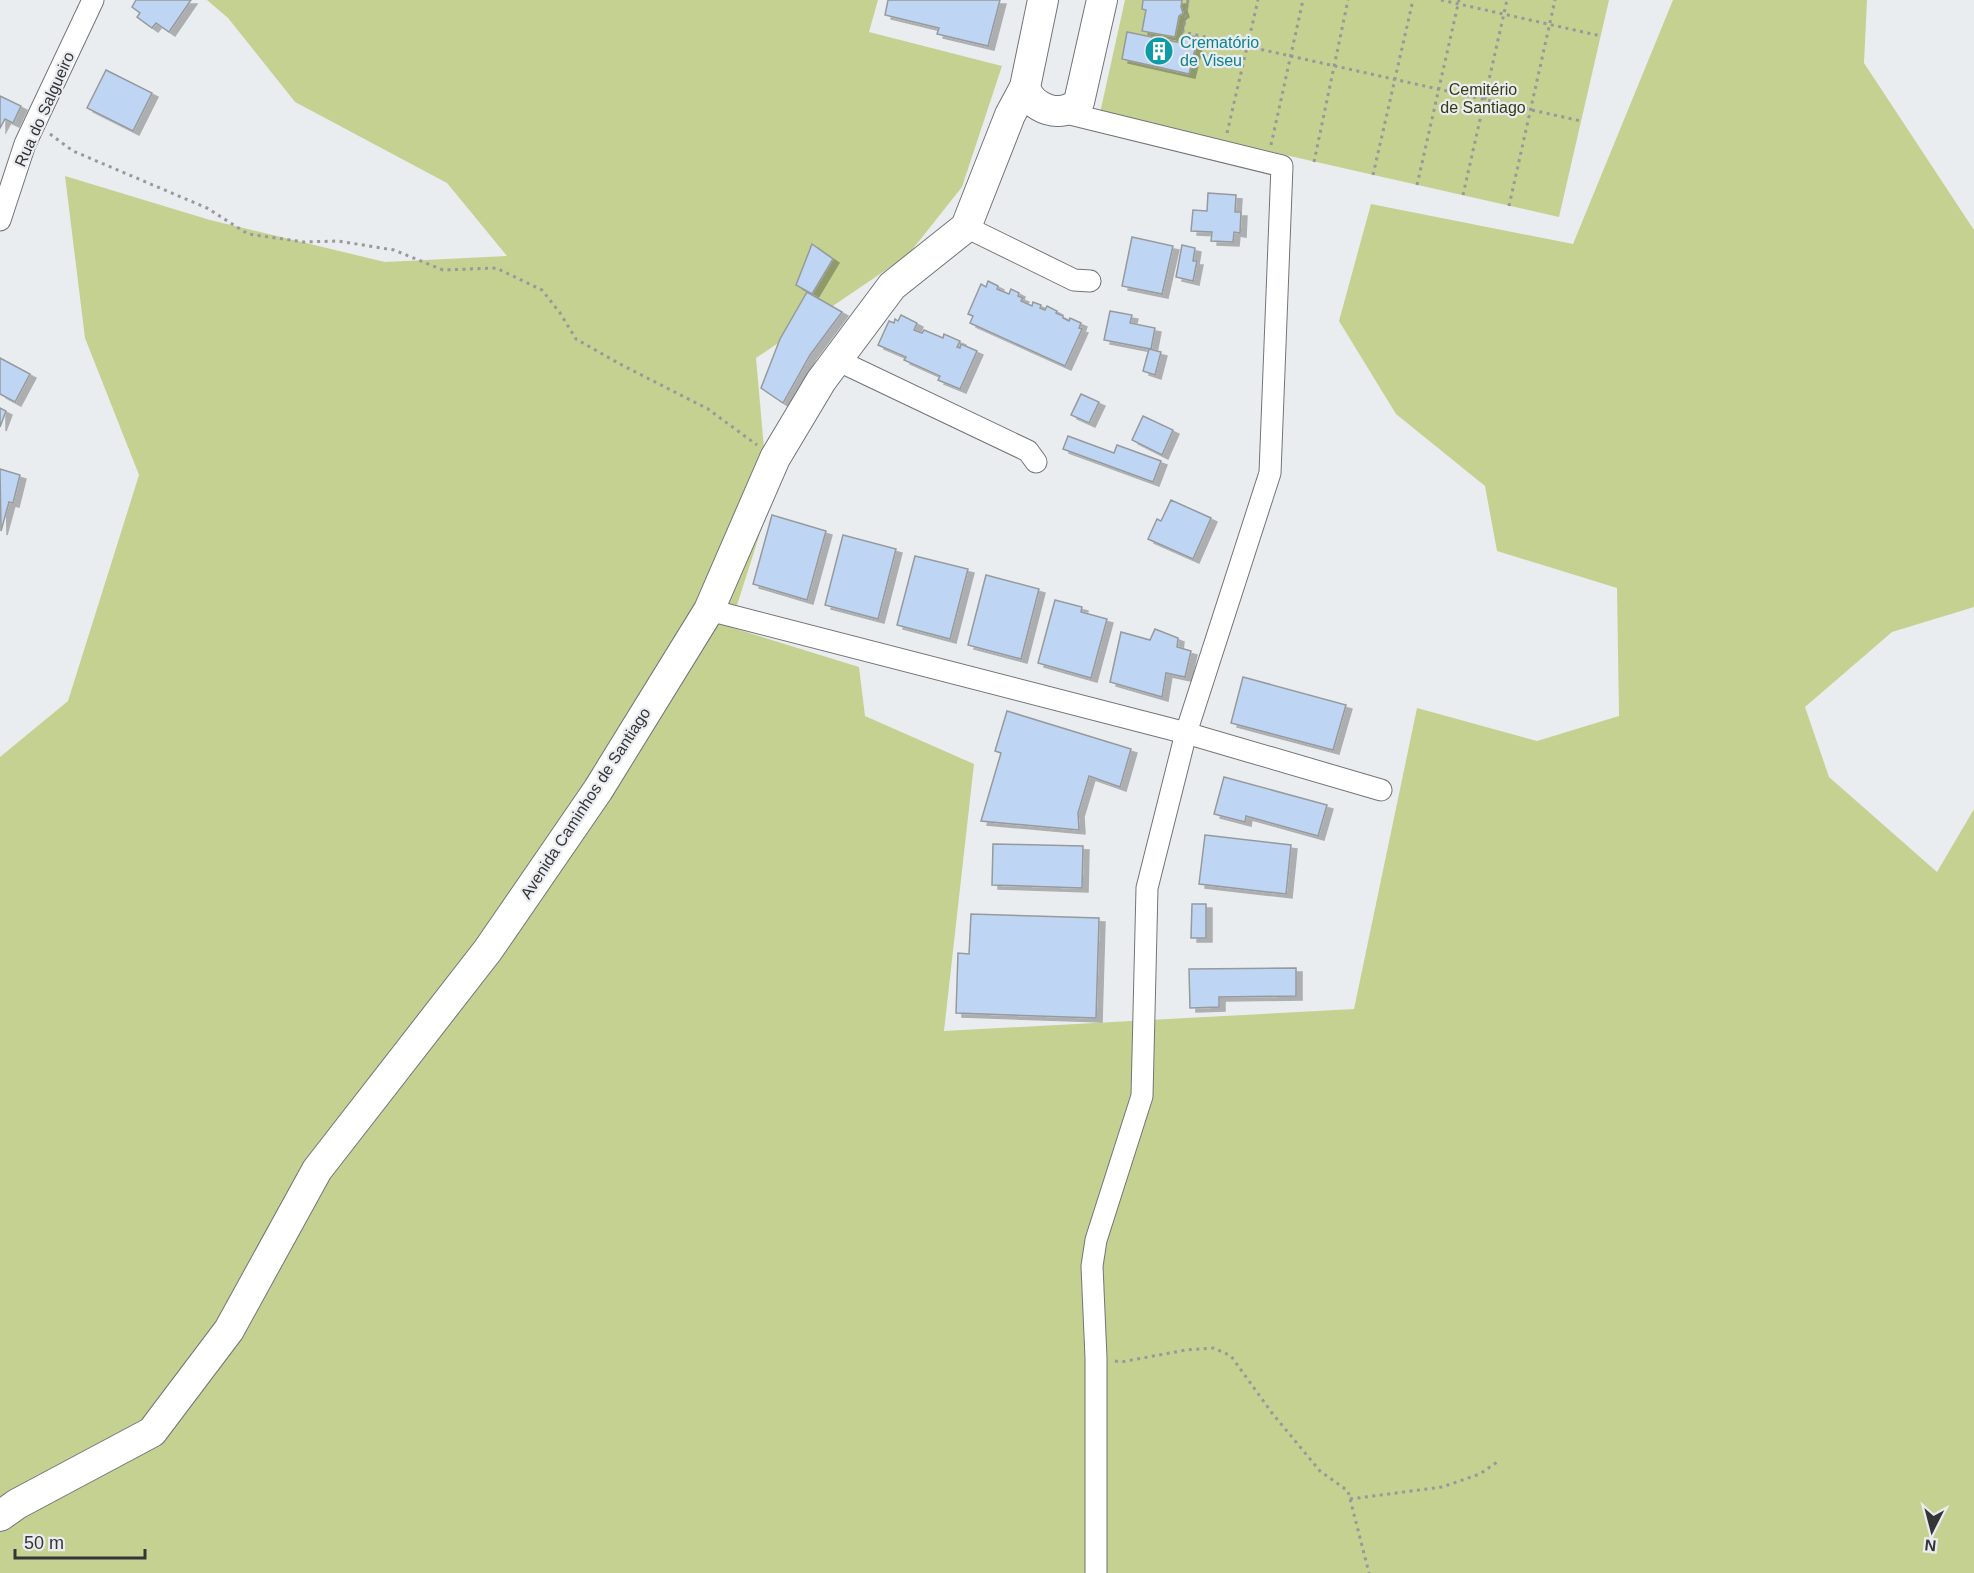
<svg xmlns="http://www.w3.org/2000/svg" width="1974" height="1573" font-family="Arial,sans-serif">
<defs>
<filter id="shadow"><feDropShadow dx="6" dy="4" stdDeviation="0" flood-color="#0004"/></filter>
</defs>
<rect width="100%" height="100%" fill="#eaedf0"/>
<g fill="#c4d191">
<polygon points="207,0 878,0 869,32 1002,66 962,187 908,255 756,358 769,505 730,627 859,667 865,716 974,764 944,1031 1354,1009 1417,708 1537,741 1619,716 1617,588 1497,551 1485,486 1396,414 1339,321 1371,204 1573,244 1673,0 1867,0 1864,63 1974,230 1974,607 1892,632 1805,707 1829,777 1937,872 1974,809 1974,1573 0,1573 0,757 68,701 139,475 85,338 65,176 210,220 385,262 507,256 447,183 295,102 228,18"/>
<polygon points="1125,0 1609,0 1559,217 1100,113"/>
</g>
<g fill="#bed6f3" stroke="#979a9d" stroke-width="1.5" filter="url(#shadow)">
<polygon points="136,0 191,0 169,32 156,23 152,28 137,17 140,13 132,7"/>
<polygon points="888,0 1000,0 988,46 937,34 939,28 885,15"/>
<polygon points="1143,0 1182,0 1181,7 1183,13 1179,16 1175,37 1142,31 1146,10 1142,9"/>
<polygon points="1127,32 1182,43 1183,35 1198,37 1189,74 1122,59"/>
<polygon points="106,70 152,93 133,131 87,108"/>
<polygon points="0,96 21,106 13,123 5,119 0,128"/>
<polygon points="1208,193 1236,195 1235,212 1241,212 1240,233 1234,232 1233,242 1211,241 1212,232 1191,231 1193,210 1207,211"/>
<polygon points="1132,237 1173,246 1162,294 1122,286"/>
<polygon points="812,244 833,259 812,294 796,285"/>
<polygon points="1182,245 1195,248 1193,261 1197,261 1193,281 1176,277"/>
<polygon points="988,281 998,286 997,289 1009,294 1011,289 1019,293 1018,296 1023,298 1021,301 1032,306 1033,302 1041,305 1040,308 1045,310 1047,306 1057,311 1056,313 1063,316 1063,318 1069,321 1070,318 1081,323 1079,328 1082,329 1065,366 970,323 973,316 968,314 981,284 986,287"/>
<polygon points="807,292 842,312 810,355 783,403 761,388 780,339"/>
<polygon points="1110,311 1132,315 1130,323 1155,328 1151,349 1104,340"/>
<polygon points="901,315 917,323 914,330 922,333 924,330 943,338 944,334 960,341 957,347 960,348 961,344 977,351 960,389 938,380 940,376 904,360 906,357 878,345 889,321 894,323 895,319 898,321"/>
<polygon points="1149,349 1161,352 1155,375 1143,371"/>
<polygon points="0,358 30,374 15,402 0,394"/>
<polygon points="1081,394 1099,402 1089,423 1071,415"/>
<polygon points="0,408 6,411 0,427"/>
<polygon points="1143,416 1173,430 1162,455 1132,440"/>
<polygon points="1068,436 1114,453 1117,445 1161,461 1153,482 1063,449"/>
<polygon points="0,469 20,475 13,503 9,502 1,531"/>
<polygon points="1171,500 1211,518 1193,559 1148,539 1157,519 1161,521"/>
<polygon points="772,515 826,531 807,600 753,584"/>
<polygon points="843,535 896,549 878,619 825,605"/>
<polygon points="915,556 968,569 950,639 897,625"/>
<polygon points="986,575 1039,589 1021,659 968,645"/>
<polygon points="1055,600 1082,607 1081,612 1107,619 1091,678 1038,663"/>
<polygon points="1155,629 1178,638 1177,647 1191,651 1185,677 1166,673 1162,697 1110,682 1121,632 1150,640"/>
<polygon points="1243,677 1346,705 1333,750 1231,723"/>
<polygon points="1007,711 1131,749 1120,787 1089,776 1078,813 1079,830 981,821 1001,753 995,751"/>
<polygon points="1224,777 1327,805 1318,836 1246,816 1245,822 1214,814"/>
<polygon points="1205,835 1291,845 1286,894 1199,884"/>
<polygon points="993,844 1083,846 1082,888 992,885"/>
<polygon points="1192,904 1206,904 1206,938 1191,938"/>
<polygon points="971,914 1099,918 1096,1018 956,1013 958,953 969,954"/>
<polygon points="1296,968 1296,996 1219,997 1219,1007 1190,1008 1189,969"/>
</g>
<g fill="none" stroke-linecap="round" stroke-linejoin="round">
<g stroke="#727578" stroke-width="23">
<g id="street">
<polyline points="1062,112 1282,166 1270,473 1186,733 1147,888 1142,1096 1096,1240 1092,1266 1096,1358 1096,1573"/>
<polyline points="0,220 25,144 93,0"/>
<polyline points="966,227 1074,280 1090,281"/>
<polyline points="837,360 1028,451 1036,462"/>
<polyline points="709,610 1186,733 1381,790"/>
</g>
</g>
<g stroke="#727578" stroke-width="32">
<g id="secondary">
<path d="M 1025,87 C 1031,109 1062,120 1079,102 L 1102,0"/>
<polyline points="0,1516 17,1504 152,1432 229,1330 317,1170 488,950 598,790 709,610 775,458 821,381 892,286 966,227 1010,115 1025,87 1043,0"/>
</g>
</g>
<g stroke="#97999b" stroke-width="3" stroke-dasharray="3 4.5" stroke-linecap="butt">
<polyline points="1188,0 1183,32 1581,121"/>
<polyline points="1441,0 1601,36"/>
<polyline points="1227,133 1258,0"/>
<polyline points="50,134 73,151 207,208 248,234 304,242 338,241 394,250 443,270 496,268 542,290 560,313 576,339 620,364 708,409 757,445"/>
<polyline points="1271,145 1303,0"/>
<polyline points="1314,162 1348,0"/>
<polyline points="1373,175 1413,0"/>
<polyline points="1417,185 1459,0"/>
<polyline points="1463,195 1507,0"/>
<polyline points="1509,206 1555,0"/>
<polyline points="1115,1361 1121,1362 1186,1350 1214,1348 1231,1356 1272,1413 1320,1471 1348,1491 1369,1573"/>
<polyline points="1350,1499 1442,1487 1480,1474 1500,1460"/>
</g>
<use href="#street" stroke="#fff" stroke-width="21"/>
<use href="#secondary" stroke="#fff" stroke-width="30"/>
</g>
<defs>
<g id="building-disc" transform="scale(1.5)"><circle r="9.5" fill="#0f9aa8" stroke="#eaedf0"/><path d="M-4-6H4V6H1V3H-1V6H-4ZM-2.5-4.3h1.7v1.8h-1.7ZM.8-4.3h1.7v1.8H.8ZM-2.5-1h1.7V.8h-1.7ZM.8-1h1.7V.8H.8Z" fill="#fff"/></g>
</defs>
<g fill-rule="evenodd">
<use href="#building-disc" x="1159" y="51"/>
</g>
<g text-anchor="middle" stroke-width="4.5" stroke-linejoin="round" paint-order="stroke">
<g font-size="16" fill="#0d838f" stroke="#eaedf0" text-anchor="start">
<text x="1180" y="48">Crematório<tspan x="1180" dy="18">de Viseu</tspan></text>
</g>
<g font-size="16" fill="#353b13" stroke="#eaedf0">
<text x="1483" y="95">Cemitério<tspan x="1483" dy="18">de Santiago</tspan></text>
</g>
<g font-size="16" fill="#343537" stroke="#eaedf0">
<text transform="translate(44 109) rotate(-66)" y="6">Rua do Salgueiro</text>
<text transform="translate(585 803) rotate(-57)" y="6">Avenida Caminhos de Santiago</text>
</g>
</g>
<g transform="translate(1932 1531) rotate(186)" stroke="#eaedf0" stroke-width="4.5" paint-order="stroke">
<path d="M0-4.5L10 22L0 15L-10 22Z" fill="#343537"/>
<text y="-9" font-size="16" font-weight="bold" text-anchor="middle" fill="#343537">N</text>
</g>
<path d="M15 1549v9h130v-9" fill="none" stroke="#343537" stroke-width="3"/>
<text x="24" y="1549" font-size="18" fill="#343537" stroke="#eaedf0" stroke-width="4.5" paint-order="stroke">50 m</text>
</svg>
